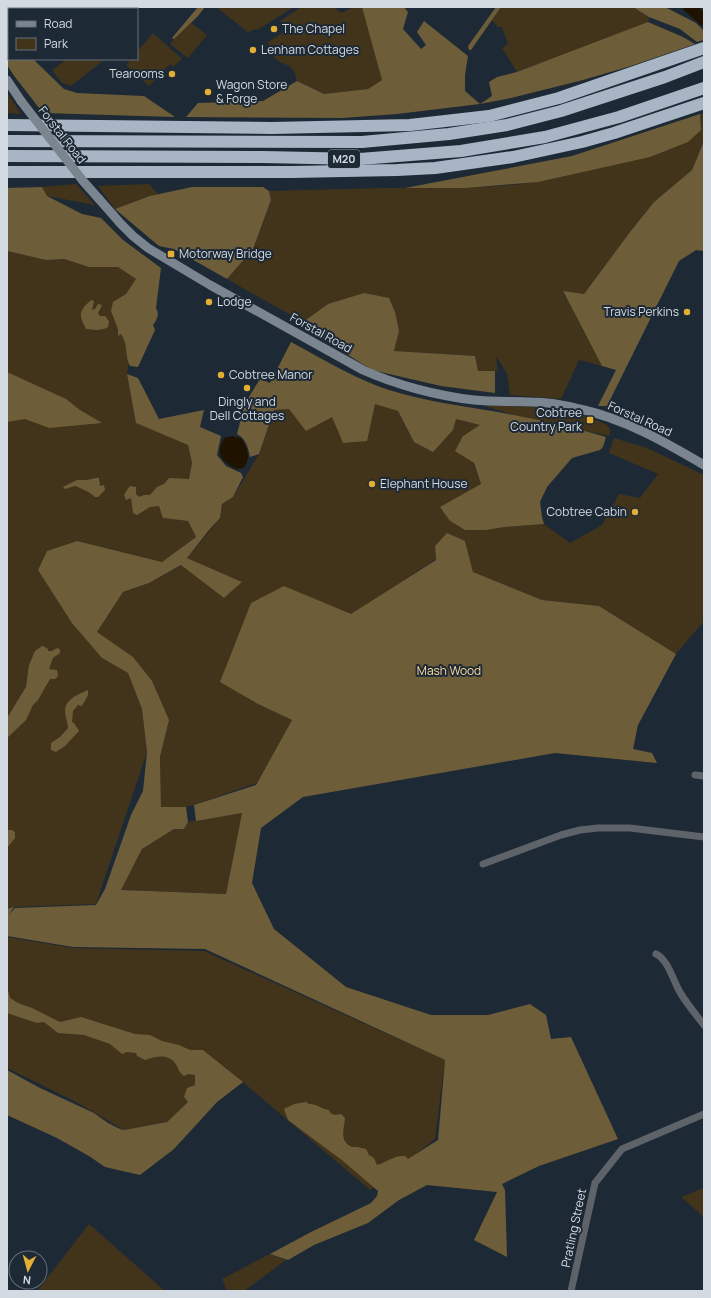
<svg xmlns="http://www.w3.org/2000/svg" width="711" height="1298" font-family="Manrope,sans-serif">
<rect width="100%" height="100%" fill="#1e2936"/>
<g fill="#41341a">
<polygon points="216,7 294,7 259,29 252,30 249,33"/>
<path d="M 301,7 L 325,7 L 328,9 L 331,7 L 334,7 L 341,13 L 354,7 L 363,7 L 382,80 L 368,89 L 324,94 L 297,81 C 293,59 284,69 274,57 C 270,52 269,47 268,42 L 287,30 L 280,21 Z"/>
<polygon points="501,7 633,7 649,17 648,24 517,72 502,48 508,44 502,27 498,27 492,20"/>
<polygon points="189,21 207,35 188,58 170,44"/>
<polygon points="153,33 182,59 173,67 170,64 149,86 126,65 131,59 137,59 137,52"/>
<polygon points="67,59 105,59 71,86 62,83 52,70"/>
<polygon points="7,92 21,114 7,113"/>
<path d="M 704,113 L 704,141 L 692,170 L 654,202 L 630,232 L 584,294 L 563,292 L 602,366 L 579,360 L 561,399 L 510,395 L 507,374 L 496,356 L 498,371 L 478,371 L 474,356 L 394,351 L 399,331 L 328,304 L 303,322 L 227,279 L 253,249 L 271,200 L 269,191 C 315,190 361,188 406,188 C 457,188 510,189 560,177 L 701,130 L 700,114 Z"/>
<polygon points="76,184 95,205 47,196 42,187"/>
<polygon points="149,184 158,194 115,209 98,186"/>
<polygon points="7,251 46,260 64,259 89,267 118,267 136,279 135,324 127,374 136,422 188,445 192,463 189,479 163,518 188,521 196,537 162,562 77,541 47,551 38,570 102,658 128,673 142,709 147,752 96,904 14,907 7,916"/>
<polygon points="374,403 398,411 414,442 456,419 481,425 463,436 481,484 486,530 505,527 544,524 570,543 602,525 619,494 640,498 658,474 609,453 614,438 647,448 704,475 704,621 676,654 599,606 542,600 473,572 465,541 435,546 436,559 351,615 284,586 258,704 292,720 257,783 194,805 186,807 161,807 160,757 169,720 97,632 123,592 149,583 182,565 224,598 242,582 187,558 220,518 222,504 233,497 259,454 274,410 289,409 332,417 343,443 366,441"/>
<path d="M 482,405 C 525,407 568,405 607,425 C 610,428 611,432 609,436 L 514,415 Z"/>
<polygon points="242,813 226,894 121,890 142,849 174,829 184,829 188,822"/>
<polygon points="7,937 73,948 204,951 445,1060 435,1139 370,1190 225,1067 167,1122 124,1130 78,1103 7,1068"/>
<polygon points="704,1188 704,1217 681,1197"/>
<polygon points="89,1224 165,1291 37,1291"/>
<polygon points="270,1254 286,1260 244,1291 227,1291 222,1279"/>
</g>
<g fill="#6e5d39">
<polygon points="198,7 205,7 198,16 174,39 172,38"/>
<polygon points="362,7 404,7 408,12 403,29 421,49 426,45 417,32 424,21 468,56 465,75 465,91 480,104 492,96 489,82 497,77 517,72 648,22 683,37 695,44 631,66 583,80 511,98 480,104 397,114 342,118 186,117 198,103 263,101 297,81 324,94 368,89 382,80"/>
<polygon points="496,7 501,7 471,50 469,50 468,46"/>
<polygon points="633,7 665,7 696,23 704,31 704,40 697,42 680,29 649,17"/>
<polygon points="9,43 9,59 33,59 64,89 77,93 144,96 175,117 43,113 15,77 7,65 7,45"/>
<polygon points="700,114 701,130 688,142 650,157 538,182 466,188 405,188 572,156"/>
<polygon points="704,141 704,251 696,250 679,261 607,406 598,406 616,370 602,366 563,291 584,294 630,232 654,202 692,170"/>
<path d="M 42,187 L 47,196 L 82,214 L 101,218 L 123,240 L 161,268 L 156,308 C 160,315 157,319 153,325 L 155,330 L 138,367 L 130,366 C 124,355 129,346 121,334 L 118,336 L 118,329 L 111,311 L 113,302 L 126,294 L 136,279 L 118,267 L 89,267 L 64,259 L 46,260 L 7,251 L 7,188 Z"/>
<polygon points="192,187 263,187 269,191 271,200 253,249 227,279 174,249 159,246 115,209 150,196"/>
<polygon points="364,293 389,298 395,312 399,331 394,351 475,356 478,371 495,371 495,393 441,386 372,370 315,334 303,322 328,304"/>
<path d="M 91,300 L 94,301 L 92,310 L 95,309 L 98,304 L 102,305 L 98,313 L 100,316 L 105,316 L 109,321 L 108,327 C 102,331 93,330 86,329 C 79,314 78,312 91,300 Z"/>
<path d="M 291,342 C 323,359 355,379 389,390 C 430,403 472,407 514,415 C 545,421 576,428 606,437 L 603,447 L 600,450 L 572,458 L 547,487 L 540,502 L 542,517 L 544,524 L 505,527 L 486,530 L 465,530 L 450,521 L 440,507 L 481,484 L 474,463 L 455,451 L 463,436 L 480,425 L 456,419 L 453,430 L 433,452 L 414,442 L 398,411 L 375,404 L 367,441 L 343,443 L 332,417 L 306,431 L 289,409 L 274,410 L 259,454 L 250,457 C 248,447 246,439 237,434 L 245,403 L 260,379 L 270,383 Z"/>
<polygon points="7,372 66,399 80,410 102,423 49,428 25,419 7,422"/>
<path d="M 127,374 L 138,378 L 159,419 L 204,410 L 200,427 L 221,436 L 217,455 L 226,466 L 241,473 L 243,477 L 233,497 L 222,504 L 220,518 L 209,530 L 187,558 L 242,582 L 224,598 L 181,565 L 149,583 L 123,592 L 97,632 L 133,657 L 152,681 L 169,720 L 160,757 L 161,807 L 186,807 L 188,822 L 184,829 L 174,829 L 142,849 L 121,890 L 226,894 L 242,813 L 196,821 L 194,805 L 256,785 L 292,720 L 258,704 L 220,682 L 251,603 L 284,586 L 351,614 L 436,560 L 435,546 L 447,533 L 465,541 L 473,572 L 542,600 L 599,606 L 676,654 L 638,725 L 633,749 L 652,753 L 657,763 L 555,753 L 303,797 L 261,828 L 252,883 L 274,929 L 346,987 L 431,1015 L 488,1015 L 530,1004 L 546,1015 L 551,1039 L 571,1037 L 618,1139 L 539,1166 L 502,1184 L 505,1190 L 507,1257 L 474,1240 L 497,1192 L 427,1185 L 399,1200 L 368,1223 L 314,1245 L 288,1260 L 270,1254 L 311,1232 L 371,1203 L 377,1196 L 378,1191 L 343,1161 L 288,1120 L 284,1109 L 294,1104 L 306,1102 L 309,1104 C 318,1104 321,1109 329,1110 C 331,1116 336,1115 341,1114 L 345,1118 C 344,1129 339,1142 352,1147 L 357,1147 L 366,1149 L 369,1155 L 374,1158 L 377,1165 C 387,1162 394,1155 405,1156 L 408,1159 L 438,1140 L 445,1060 L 205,949 L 73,947 L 7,936 L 7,909 L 14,907 L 9,915 L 15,908 L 96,905 L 105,889 L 131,815 L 143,791 L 147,752 L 142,709 L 128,673 L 102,658 L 72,623 L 38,570 L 47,551 L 77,541 L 162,562 L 196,537 L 188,521 L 163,518 L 159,506 L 150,507 L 137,515 L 133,513 L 131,498 L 126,500 L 124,495 L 127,490 L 130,486 L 136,487 L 136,494 L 139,497 L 144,495 L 150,495 L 157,487 L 164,484 L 169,478 L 189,479 L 192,463 L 188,445 L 136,423 Z"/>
<path d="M 96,478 L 99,478 L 100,486 L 104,485 L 105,490 L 98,497 L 95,497 C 89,491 82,489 75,486 L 65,489 L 63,487 L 77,480 L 87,480 Z"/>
<polygon points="42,646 45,647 48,649 48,651 52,651 55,649 58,648 60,650 60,653 53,658 49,669 57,670 58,676 55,679 50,679 38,700 33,705 26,720 7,738 7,718 26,687 29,665 35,651"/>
<path d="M 88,690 L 88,695 L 82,706 L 78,705 L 73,711 L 72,722 L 74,723 L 79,731 L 65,746 L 56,752 L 51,750 L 51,743 L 60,737 L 68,728 C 68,722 65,717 65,711 C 65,699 79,694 88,690 Z"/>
<polygon points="7,830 12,830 15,832 15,838 7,848"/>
<path d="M 7,986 L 10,998 L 18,1003 L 32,1008 L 60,1022 L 81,1017 L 135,1034 L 150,1035 L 162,1041 L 179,1045 L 190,1050 L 203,1050 L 243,1082 L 217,1102 L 174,1149 L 140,1175 L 105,1167 L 89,1156 L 57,1138 L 7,1115 L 7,1070 L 40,1088 L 94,1113 L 108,1123 L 120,1129 L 124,1130 L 167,1122 L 188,1102 L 184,1097 L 187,1088 L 195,1085 L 195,1075 L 188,1074 L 184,1076 C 177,1071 179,1068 175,1063 C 167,1053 155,1057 145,1060 L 137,1056 L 136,1053 L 127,1052 L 122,1054 L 110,1044 L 84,1035 L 58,1033 L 44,1022 L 37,1023 L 7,1013 Z"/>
</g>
<path fill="#1f1300" d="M 232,436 L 241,438 C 248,449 251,456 244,468 L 236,469 C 221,461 215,454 224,438 Z"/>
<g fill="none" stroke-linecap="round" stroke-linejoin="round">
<polyline stroke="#1f1300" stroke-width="12" points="689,7 704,20"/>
<g stroke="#5e636a" stroke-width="7">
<polyline points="695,775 704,776"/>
<polyline points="483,864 561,835 580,830 598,828 630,828 704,837"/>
<path d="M 656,954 C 668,959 674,983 681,994 C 688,1005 696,1015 704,1025"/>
<polyline points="571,1291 595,1183 622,1149 704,1114"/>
</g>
<g stroke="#7b858f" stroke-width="9">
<polyline points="7,80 21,101"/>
<path d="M 99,199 L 121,224 L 133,236 L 148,248 L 210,285 L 363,370 C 396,385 438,396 474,400 C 493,402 513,401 532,402 C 548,402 564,405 580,409 C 625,419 665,442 704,465"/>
</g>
<g stroke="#a7b5c5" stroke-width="12">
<polyline points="7,125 272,128 410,125 489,116 559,98 704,48"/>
<polyline points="7,141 362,142 449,134 507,125 561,111 665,77 704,62"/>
<polyline points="7,156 263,157 360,159 461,151 545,137 619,117 704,88"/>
<polyline points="7,172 292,172 397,170 435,168 513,157 582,142 614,133 704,103"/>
</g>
<polyline stroke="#7b858f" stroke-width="9" points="21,101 83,181 99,199"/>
</g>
<g fill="#e2ae34" stroke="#1e2936" stroke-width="1.5">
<circle cx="274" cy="29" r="4"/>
<circle cx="253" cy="50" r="4"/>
<circle cx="172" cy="74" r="4"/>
<circle cx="208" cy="92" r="4"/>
<rect x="167" y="250" width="8" height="8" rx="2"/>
<circle cx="209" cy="302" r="4"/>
<circle cx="687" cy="312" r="4"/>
<circle cx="221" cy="375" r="4"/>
<circle cx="247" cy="388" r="4"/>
<rect x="586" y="416" width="8" height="8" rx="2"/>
<circle cx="372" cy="484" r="4"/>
<circle cx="635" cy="512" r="4"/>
</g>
<g text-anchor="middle" stroke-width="4" stroke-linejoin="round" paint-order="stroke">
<rect fill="#1e2936" stroke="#9da5ae" stroke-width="1" x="328" y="150" width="32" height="18" rx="3"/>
<g font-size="11" font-weight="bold" fill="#d3dae2">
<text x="344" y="163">M20</text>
</g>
<g font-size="12" fill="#d3dae2" stroke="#1e2936" text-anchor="start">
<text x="282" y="33">The Chapel</text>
<text x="261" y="54">Lenham Cottages</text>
<text x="164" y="78" text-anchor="end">Tearooms</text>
<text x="216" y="89">Wagon Store<tspan x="216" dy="14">&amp; Forge</tspan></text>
<text x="179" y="258">Motorway Bridge</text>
<text x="217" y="306">Lodge</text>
<text x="679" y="316" text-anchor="end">Travis Perkins</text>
<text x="229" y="379">Cobtree Manor</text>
<text x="247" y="406" text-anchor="middle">Dingly and<tspan x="247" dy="14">Dell Cottages</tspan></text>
<text x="582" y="417" text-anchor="end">Cobtree<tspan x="582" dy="14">Country Park</tspan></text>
<text x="380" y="488">Elephant House</text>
<text x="627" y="516" text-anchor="end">Cobtree Cabin</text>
</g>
<g font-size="12" fill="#d3dae2" stroke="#1e2936">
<text transform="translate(62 135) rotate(52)" y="4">Forstal Road</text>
<text transform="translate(321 333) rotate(29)" y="4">Forstal Road</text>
<text transform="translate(640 419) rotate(24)" y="4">Forstal Road</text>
<text transform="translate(574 1228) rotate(-78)" y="4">Pratling Street</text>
</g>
<g font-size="12" fill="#fada9b" stroke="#1e2936">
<text x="449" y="675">Mash Wood</text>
</g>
</g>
<rect width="711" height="1298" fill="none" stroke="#d3dae2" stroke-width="16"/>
<rect x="8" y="8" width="130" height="52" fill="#1e2936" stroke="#66707b"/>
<rect x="16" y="21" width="20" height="6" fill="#7b858f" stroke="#66707b"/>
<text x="44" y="28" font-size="12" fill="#d3dae2">Road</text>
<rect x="16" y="38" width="20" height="12" fill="#41341a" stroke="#66707b"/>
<text x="44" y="48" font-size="12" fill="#d3dae2">Park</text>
<g transform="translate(28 1270) rotate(186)"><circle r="19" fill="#1e2936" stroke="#66707b"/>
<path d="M0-3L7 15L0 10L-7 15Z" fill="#e2ae34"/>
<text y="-6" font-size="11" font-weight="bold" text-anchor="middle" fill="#d3dae2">N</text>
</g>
</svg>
